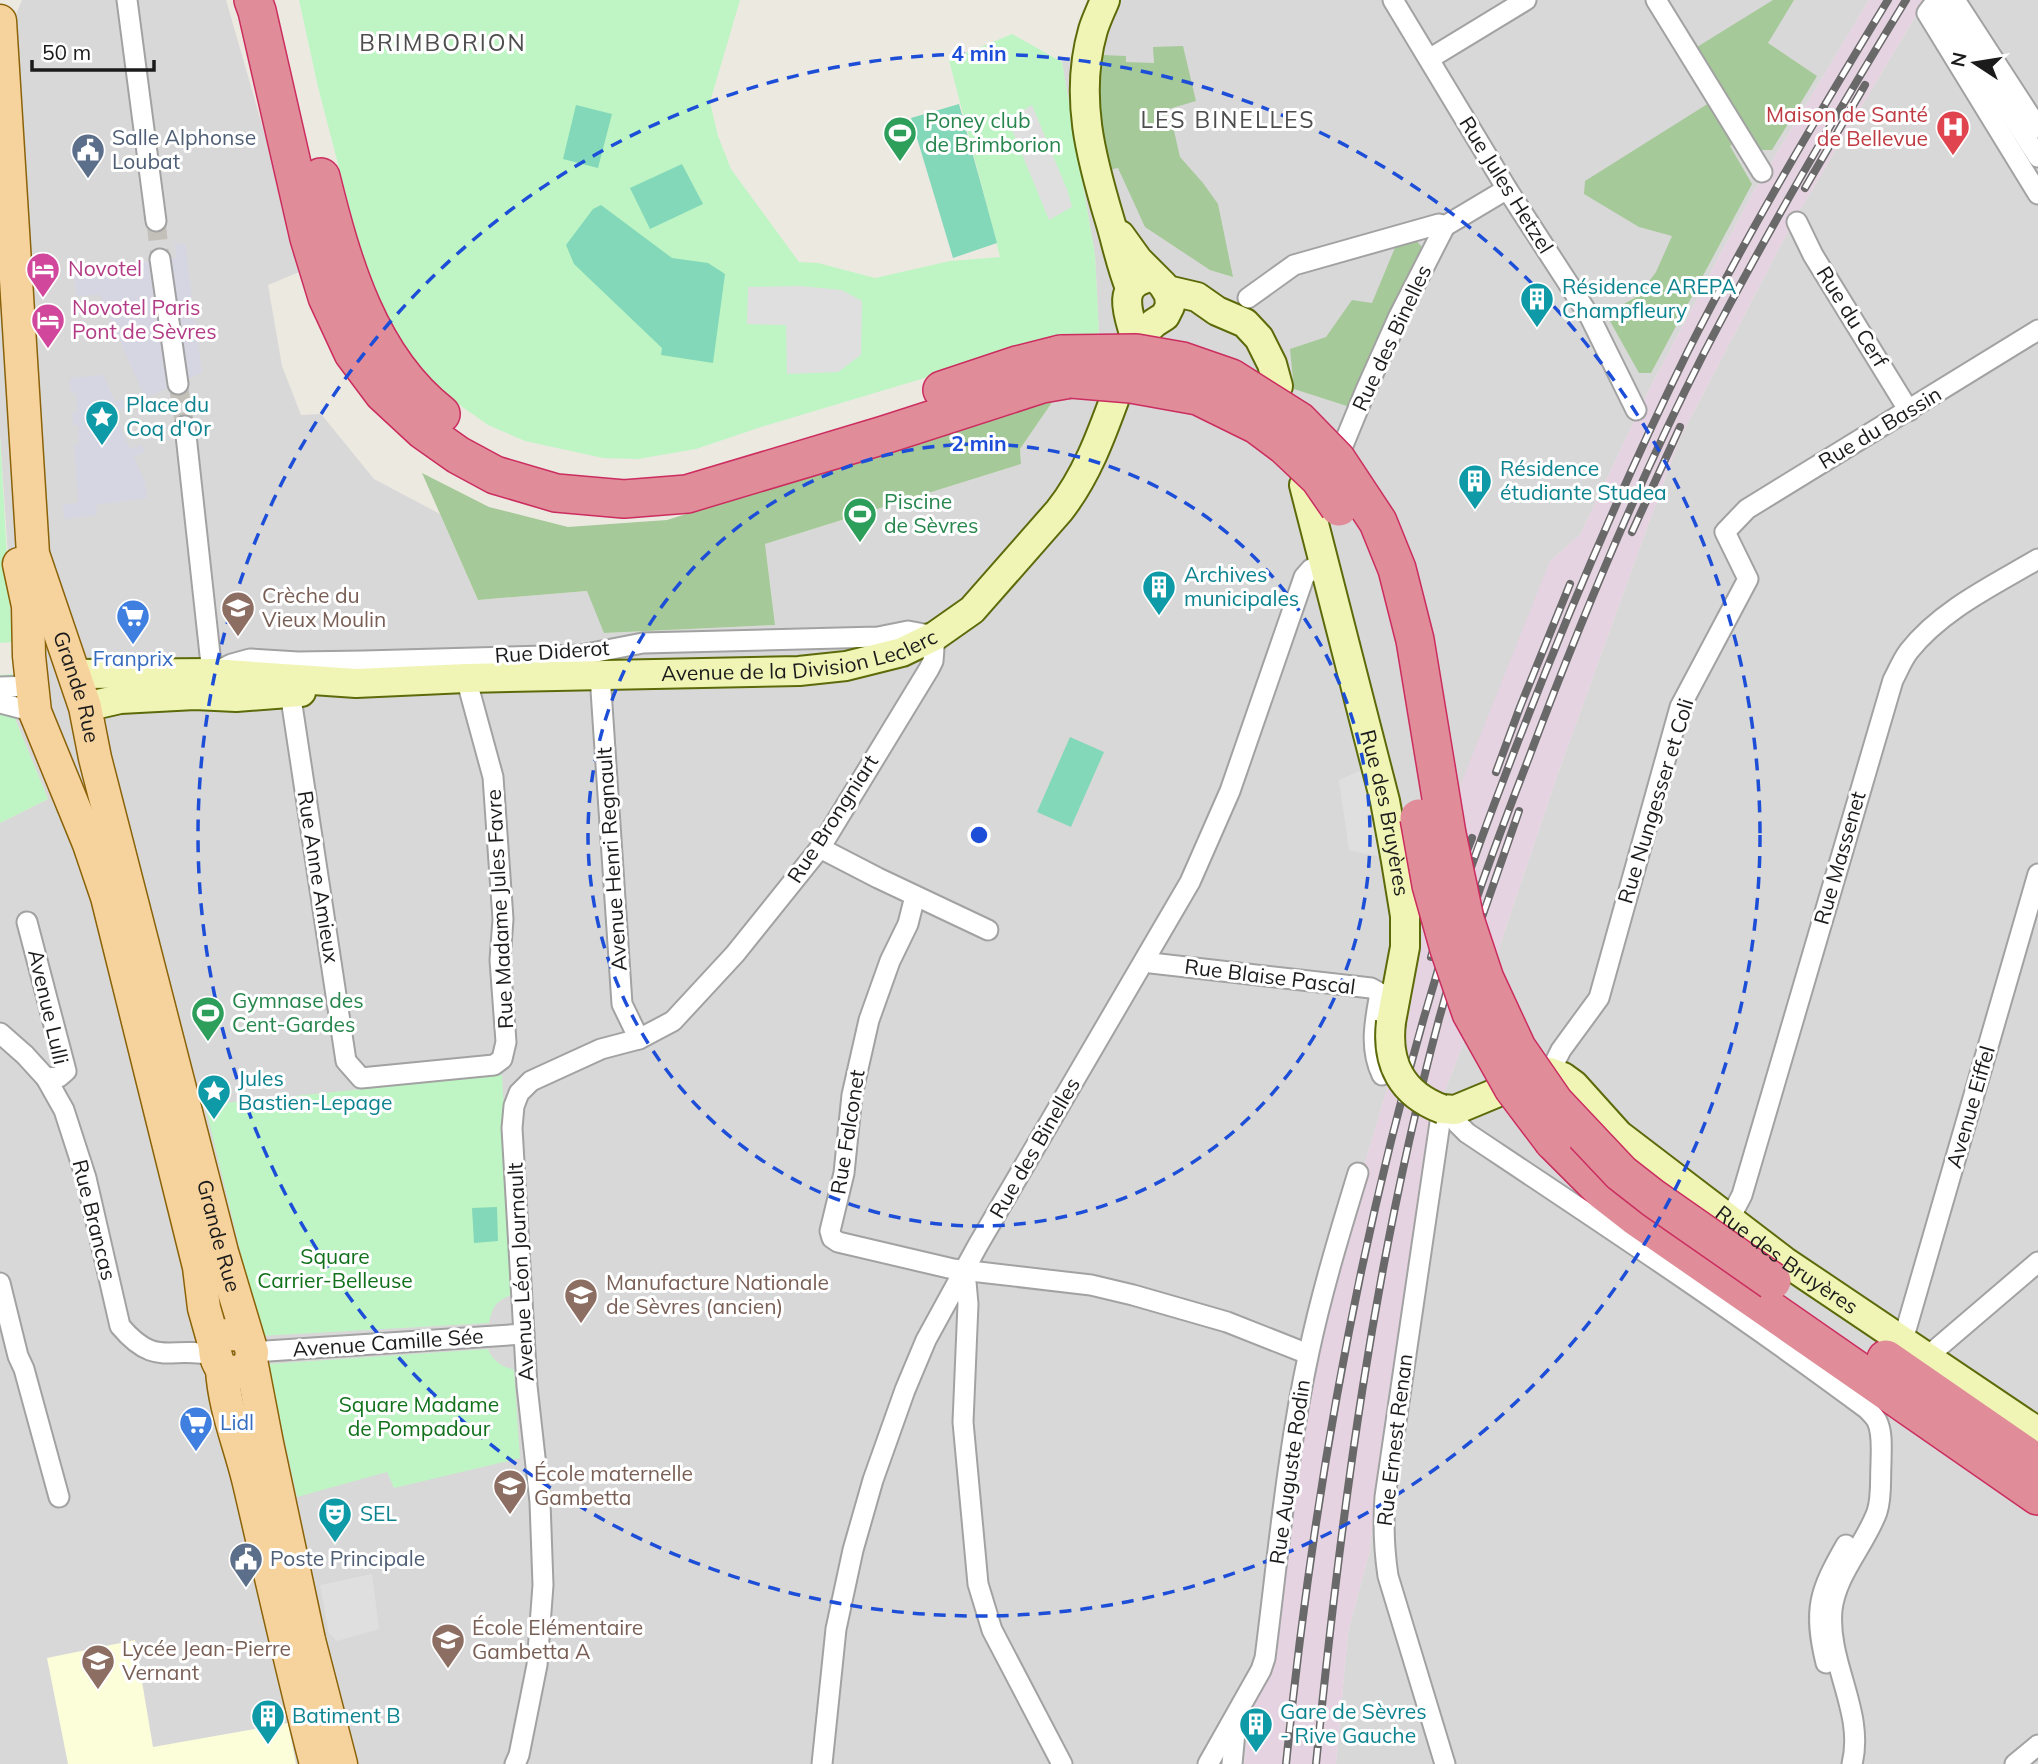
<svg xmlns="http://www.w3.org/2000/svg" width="2038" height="1764" font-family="Mulish,sans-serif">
<rect width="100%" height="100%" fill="#ece9e1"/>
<g fill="#d9d8d8">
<polygon points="22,0 226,0 304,270 268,285 282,366 301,415 321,414 374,479 440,514 478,600 588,591 605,633 775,625 765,544 1021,464 1020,449 1055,398 1085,397 1099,333 1095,255 1062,62 1073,57 1091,0 1869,0 1751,196 1648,392 1580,535 1550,561 1386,1092 1331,1278 1252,1697 1244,1764 0,1764 0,823 48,799 16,721 13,674 16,674 0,436 0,26 12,24"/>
<polygon points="1925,0 2038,0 2038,1764 1336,1764 1348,1632 1369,1554 1388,1397 1430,1130 1494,963 1557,776 1679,440 1794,220"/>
</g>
<polygon fill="#e5d3e1" points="1869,0 1925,0 1794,220 1679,440 1557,776 1494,963 1430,1130 1388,1397 1369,1554 1348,1632 1336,1764 1244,1764 1252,1697 1331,1278 1386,1092 1456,796 1550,561 1580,535 1648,392 1751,196"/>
<polygon fill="#fcfdd9" points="135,1640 153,1747 288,1723 296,1764 68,1764 47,1658"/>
<g fill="#a5c998">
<polygon points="1773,0 1794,0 1768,43 1817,76 1772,150 1760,150 1697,47"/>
<polygon points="1183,46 1196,101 1169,109 1180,157 1203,183 1218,204 1233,277 1210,270 1145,227 1118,168 1108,170 1100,142 1098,76 1102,55 1126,56 1126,62 1154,63 1153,47"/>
<polygon points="1709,103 1734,142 1730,146 1752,184 1651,373 1639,373 1606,314 1638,296 1656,272 1672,236 1639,227 1584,194 1585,181"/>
<polygon points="1411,235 1422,247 1395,300 1350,407 1294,389 1290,349 1326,337 1352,300 1372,303 1399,238"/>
<polygon points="1055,398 1020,449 1021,464 765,544 775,625 604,633 587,591 478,600 422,473 489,507 568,527 667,520"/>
</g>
<g fill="#bff5c4">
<polygon points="299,0 740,0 710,102 718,136 731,169 799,262 818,263 875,278 950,261 1000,257 949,60 1012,34 1062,62 1095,255 1099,333 1038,344 761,427 696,449 638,459 603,458 525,441 488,425 447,396 416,368 375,306 318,87"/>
<polygon points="0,436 12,642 0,643"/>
<polygon points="13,674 16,721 48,799 0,823 0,675"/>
<path d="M 502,1075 L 514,1294 C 497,1300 493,1305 489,1323 L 261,1336 L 205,1105 Z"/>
<path d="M 488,1349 C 493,1362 502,1366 514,1370 L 520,1458 L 394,1488 L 387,1472 L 297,1497 L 268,1364 Z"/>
</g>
<g fill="#82d8b9">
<polygon points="959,104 997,243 953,258 911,118"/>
<polygon points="576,105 612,114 598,168 563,159"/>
<polygon points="682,164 703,204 650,229 630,188"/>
<polygon points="601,205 672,258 708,263 725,274 713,363 661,355 662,348 574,264 566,245 593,209"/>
<polygon points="1070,737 1104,752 1071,827 1037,812"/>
<polygon points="497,1207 498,1241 474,1243 472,1208"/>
</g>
<g fill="#dfdfdf">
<polygon points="1032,105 1068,192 1072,207 1049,220 1008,120"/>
<polygon points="800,286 842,290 862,301 861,355 838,372 787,374 786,325 747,324 748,287"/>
<polygon points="1364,769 1381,857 1349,850 1339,780"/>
<polygon points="372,1574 379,1629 337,1641 329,1634 320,1585"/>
</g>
<g fill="#d6d5e2">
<polygon points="185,243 202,373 145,398 100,295 76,296 74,271 176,258 175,244"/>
<polygon points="103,375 115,401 122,398 125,407 114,412 130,449 142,445 145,452 134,457 145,482 147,498 96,505 97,515 64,519 63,504 78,503 74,444 79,444 78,425 73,425 72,413 77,412 76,393 71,393 70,378"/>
</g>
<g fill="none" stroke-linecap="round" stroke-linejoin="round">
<g stroke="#c2c0b9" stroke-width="19" stroke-dasharray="19 10" stroke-linecap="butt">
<polyline points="156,221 160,259"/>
<polyline points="178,384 185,426"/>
</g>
<g stroke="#a2a2a2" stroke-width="23">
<g id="street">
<polyline points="127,0 156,221"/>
<polyline points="1393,0 1507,189 1590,317 1636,410"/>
<polyline points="1656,0 1762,172"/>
<polyline points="1937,0 1927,13 2038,194"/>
<polyline points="1955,0 2038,128"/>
<polyline points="1943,8 2038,157"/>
<polyline points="1429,59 1526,0"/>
<polyline points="1797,222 1813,255 1909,411"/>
<polyline points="160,259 178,384"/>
<polyline points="1248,298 1294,265 1439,224 1445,226"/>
<polyline points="185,426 212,673"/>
<polyline points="1335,465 1365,392 1399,316 1445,226 1507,189"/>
<polyline points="219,670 232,664 250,659 298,662 364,661 581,655 643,643 878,637 908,631 935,636 933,661 929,669 820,848 735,954 673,1021 639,1039 601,1049 531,1081 519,1093 514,1106 512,1128 527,1386 540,1502 543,1585 537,1665 519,1755 515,1764"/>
<polyline points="600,675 622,1004 639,1039"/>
<polyline points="0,687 32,686"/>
<polyline points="288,695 292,705 346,1061 361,1078 494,1065 502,1059 506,1042 500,960 503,919 493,777 466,678"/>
<polyline points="0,703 35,712"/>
<polyline points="820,848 878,878 988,930"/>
<polyline points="915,896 908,924 890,961 869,1020 852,1095 844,1173 830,1231 832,1238 838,1242 953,1269 1091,1285 1133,1295 1227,1322 1308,1354"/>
<polyline points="27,922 66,1071 59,1077 46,1078"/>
<path d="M 1145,960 L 1151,963 L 1371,988 L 1380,993 C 1375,1021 1369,1048 1382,1075 L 1396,1069"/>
<path d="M 0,1033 L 25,1055 L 46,1078 L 64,1110 L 86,1178 L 120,1326 C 157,1370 171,1344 215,1356"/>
<polyline points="1550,1072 1561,1050 1599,998 1680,707 1748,579 1725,532 1747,509 2038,330"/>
<path d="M 1442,1109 L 1385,1497 C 1383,1524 1384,1549 1388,1576 L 1445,1764"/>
<path d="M 1455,1110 L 1457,1123 L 1467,1133 C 1602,1223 1737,1312 1867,1409 C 1870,1412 1875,1417 1877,1421 C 1883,1433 1881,1451 1881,1464 C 1880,1480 1882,1497 1877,1512 C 1865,1545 1836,1574 1832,1610 C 1827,1663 1865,1712 1852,1764"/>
<path d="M 1729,1220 L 1742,1195 L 1893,680 C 1898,671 1902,660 1909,651 C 1941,610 1994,585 2038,559"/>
<polyline points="965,1271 968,1304 963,1422 978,1584 992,1630 1062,1764"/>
<polyline points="0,1283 18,1356 24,1369 59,1497"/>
<polyline points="1903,1340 2038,874"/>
<polyline points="252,1352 524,1334"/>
<polyline points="1928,1356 2038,1262"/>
<path d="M 1826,1663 C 1813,1610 1819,1592 1846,1545"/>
<polyline points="822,1764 836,1629 853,1550 873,1480 905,1390 926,1340 978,1245 1190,882 1230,791 1304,577 1311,569 1324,562"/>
<path d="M 1208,1764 L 1261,1670 L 1265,1658 C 1278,1556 1287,1453 1309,1352 C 1322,1291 1340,1232 1358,1173"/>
<polyline points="1232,1764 1235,1732 1234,1726"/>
<polyline points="2015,1764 2038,1745"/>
</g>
</g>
<g stroke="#5d6a0a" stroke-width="32">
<g id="secondary">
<path d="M 1105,0 C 1101,10 1096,20 1093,30 C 1074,96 1091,158 1110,221 C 1117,244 1121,266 1130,288"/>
<polyline points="1120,235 1138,260 1163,285 1169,295 1170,306 1165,316 1154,323 1136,341"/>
<polyline points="1167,290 1197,297 1217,311 1245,323 1259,338 1272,364 1278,386"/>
<path d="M 1136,341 C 1131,320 1115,288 1144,279"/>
<path id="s1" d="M 1304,485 L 1385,801 L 1396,861 L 1405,916 L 1405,947 L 1391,1022"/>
<path id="s2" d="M 74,674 L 212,673 L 356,683 L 466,678 L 799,671 L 846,666 L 902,652 L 935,636 L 972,610 L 1059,511 C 1086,477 1101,436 1116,395"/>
<polyline points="85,707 120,699 195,695 236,697 301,692"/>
<path id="s3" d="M 1550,1072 L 1563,1077 L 1574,1085 L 1619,1135 L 1784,1261 L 2038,1432"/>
<polyline points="1442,1109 1455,1110 1496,1093"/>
</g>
</g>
<g stroke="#8a6208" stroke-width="35">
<g id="primary">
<path id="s4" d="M 0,21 L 33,554 L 85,707 L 95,758 L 222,1252 L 252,1352 C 251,1370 238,1376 222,1369 C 206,1346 220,1327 246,1337"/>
<polyline points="19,564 28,606 29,656 35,712 89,844 107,897 199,1267 204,1308 215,1347"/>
<polyline points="251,1360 267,1443 309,1640 341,1764"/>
<path d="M 222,1369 C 224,1408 240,1445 249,1483 C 271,1577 292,1671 316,1764"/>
</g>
</g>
<g stroke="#cb2d5f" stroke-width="40">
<g id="highway">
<polyline points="253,0 257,11 309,238 327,297 353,353 383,393 424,431 458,455 495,475 556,493 624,499 687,494 884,435 1042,384 1071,379"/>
<path d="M 321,177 C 342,262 369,358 441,414"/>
<polyline points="942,390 1017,365 1061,354"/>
<polyline points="1553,1141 1603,1191 1635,1216 2038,1496"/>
<polyline points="1886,1359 2038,1464"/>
</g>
</g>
<use href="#street" stroke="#fff" stroke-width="19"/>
<use href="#secondary" stroke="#f0f5b6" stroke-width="28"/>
<use href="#primary" stroke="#f6d29c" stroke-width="32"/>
<use href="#highway" stroke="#e08c99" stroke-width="37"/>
<g stroke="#696969" stroke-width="8">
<g id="rail">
<polyline points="1805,188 1865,85"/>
<polyline points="1632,532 1680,427"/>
<polyline points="1496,772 1520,707 1570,584"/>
<polyline points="1473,943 1519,811"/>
<polyline points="1431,957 1447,902 1472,838"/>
<path d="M 1286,1764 C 1315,1476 1367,1188 1456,912 C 1473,858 1494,805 1514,752 C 1566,617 1623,483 1687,353 C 1748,232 1818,115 1888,0"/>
<path d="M 1316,1764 C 1341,1513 1374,1263 1439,1019 C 1463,931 1495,845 1528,760 C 1580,622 1637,484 1704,353 C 1767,232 1835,116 1906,0"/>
</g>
</g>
<use href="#rail" stroke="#fff" stroke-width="5" stroke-dasharray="16" stroke-linecap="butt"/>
<g stroke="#5d6a0a" stroke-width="32" stroke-linecap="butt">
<path id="secondary-bridge" d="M 1391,1022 C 1386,1064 1402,1094 1442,1109"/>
</g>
<g stroke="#cb2d5f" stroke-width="40" stroke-linecap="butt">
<g id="highway-bridge">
<polyline points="1061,354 1136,353 1182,361 1231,378 1299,421 1337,460 1378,522 1397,569 1415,640 1447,834 1465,919 1485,979 1517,1048 1555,1103 1621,1173 1653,1198 1772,1281"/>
<polyline points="1071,379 1131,384 1198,396 1257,425 1285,446 1319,478 1339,507"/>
<polyline points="1419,818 1431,885 1449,949 1471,1013 1513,1088 1553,1141"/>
</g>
</g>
<use href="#secondary-bridge" stroke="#f0f5b6" stroke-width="28"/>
<use href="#highway-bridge" stroke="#e08c99" stroke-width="37"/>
</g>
<g fill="none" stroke="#1d4ed8" stroke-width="3.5" stroke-dasharray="12 9">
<circle cx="979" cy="835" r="391"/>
<circle cx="979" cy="835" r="781"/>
</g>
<defs>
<g id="hospital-pin" transform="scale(1.75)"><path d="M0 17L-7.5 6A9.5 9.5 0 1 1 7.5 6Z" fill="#e0444e" stroke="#fff"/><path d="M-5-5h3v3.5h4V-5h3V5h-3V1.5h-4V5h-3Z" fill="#fff"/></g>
<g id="stadium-pin" transform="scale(1.75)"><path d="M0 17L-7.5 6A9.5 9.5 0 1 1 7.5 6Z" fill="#2e9e5b" stroke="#fff"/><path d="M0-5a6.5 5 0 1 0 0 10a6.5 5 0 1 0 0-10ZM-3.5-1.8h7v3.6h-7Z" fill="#fff"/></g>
<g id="civic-pin" transform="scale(1.75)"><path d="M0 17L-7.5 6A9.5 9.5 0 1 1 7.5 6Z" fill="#5c6f8a" stroke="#fff"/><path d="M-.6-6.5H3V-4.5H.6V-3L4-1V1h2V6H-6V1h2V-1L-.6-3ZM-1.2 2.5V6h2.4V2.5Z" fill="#fff"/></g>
<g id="hotel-pin" transform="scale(1.75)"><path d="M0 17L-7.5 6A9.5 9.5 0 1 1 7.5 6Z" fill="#d1479c" stroke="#fff"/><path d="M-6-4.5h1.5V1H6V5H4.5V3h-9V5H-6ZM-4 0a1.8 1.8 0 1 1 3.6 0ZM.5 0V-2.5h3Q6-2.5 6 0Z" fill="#fff"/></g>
<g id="building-pin" transform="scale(1.75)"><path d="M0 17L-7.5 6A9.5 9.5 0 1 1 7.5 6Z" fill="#0f9aa8" stroke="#fff"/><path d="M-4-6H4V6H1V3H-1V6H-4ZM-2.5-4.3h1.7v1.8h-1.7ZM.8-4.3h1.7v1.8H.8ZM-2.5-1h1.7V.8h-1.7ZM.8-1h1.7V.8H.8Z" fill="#fff"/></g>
<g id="sight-pin" transform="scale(1.75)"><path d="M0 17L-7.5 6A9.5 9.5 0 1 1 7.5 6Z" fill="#0f9aa8" stroke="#fff"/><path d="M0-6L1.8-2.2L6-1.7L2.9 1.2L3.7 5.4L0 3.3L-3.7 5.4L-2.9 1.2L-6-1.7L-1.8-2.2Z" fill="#fff"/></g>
<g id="school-pin" transform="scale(1.75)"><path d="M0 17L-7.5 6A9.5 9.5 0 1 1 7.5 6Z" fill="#8d6e63" stroke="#fff"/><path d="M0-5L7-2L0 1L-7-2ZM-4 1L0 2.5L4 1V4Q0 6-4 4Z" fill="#fff"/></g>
<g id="supermarket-pin" transform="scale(1.75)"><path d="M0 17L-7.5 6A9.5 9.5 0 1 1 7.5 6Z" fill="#3f7fe0" stroke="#fff"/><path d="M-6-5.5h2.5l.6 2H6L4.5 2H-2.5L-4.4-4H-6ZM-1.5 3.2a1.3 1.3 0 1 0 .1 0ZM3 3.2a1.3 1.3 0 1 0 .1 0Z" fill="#fff"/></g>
<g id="university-pin" transform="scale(1.75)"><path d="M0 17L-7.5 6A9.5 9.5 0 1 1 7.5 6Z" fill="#8d6e63" stroke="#fff"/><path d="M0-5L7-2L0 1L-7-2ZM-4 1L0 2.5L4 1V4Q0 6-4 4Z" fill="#fff"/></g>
<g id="theatre-pin" transform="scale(1.75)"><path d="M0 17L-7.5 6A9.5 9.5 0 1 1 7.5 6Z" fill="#0f9aa8" stroke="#fff"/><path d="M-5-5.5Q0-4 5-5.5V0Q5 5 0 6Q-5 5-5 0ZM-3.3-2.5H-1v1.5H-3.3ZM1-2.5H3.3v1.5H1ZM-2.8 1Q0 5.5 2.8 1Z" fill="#fff"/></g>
</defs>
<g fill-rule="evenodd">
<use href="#hospital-pin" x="1953" y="127"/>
<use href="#stadium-pin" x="900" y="133"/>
<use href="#civic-pin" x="88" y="150"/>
<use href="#hotel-pin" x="43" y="269"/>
<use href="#building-pin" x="1537" y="299"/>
<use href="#hotel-pin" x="48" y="320"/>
<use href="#sight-pin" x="102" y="417"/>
<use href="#building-pin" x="1475" y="481"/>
<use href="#stadium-pin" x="860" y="514"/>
<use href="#building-pin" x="1159" y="587"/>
<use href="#school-pin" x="238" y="608"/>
<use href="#supermarket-pin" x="133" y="616"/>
<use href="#stadium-pin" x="208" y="1013"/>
<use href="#sight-pin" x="214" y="1091"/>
<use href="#university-pin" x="581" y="1295"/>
<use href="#supermarket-pin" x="196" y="1423"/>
<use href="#school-pin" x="510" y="1486"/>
<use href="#theatre-pin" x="335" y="1514"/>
<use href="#civic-pin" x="246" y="1559"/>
<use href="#school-pin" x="448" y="1640"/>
<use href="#school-pin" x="98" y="1661"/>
<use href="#building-pin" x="268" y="1716"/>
<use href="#building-pin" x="1256" y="1724"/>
</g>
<g text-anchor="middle" stroke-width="6" stroke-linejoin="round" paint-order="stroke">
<g font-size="21" fill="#be3a42" stroke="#fff" text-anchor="end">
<text x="1928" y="122">Maison de Santé<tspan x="1928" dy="24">de Bellevue</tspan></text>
</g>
<g font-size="21" fill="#27864d" stroke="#fff" text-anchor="start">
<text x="925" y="128">Poney club<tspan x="925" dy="24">de Brimborion</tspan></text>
<text x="884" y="509">Piscine<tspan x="884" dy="24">de Sèvres</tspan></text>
<text x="232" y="1008">Gymnase des<tspan x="232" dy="24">Cent-Gardes</tspan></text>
</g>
<g font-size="21" fill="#4e5e75" stroke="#fff" text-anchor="start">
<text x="112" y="145">Salle Alphonse<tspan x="112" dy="24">Loubat</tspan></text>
<text x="270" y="1566">Poste Principale</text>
</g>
<g font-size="21" fill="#1b1b1b" stroke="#fff">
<text transform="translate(1506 185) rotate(58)" y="7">Rue Jules Hetzel</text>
<text transform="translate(1852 317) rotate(58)" y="7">Rue du Cerf</text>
<text transform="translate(1392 338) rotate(-65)" y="7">Rue des Binelles</text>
<text transform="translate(1880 428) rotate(-31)" y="7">Rue du Bassin</text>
<text transform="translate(552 652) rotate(-4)" y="7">Rue Diderot</text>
<text dy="7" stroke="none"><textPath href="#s2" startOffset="728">Avenue de la Division Leclerc</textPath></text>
<text dy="7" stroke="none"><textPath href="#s4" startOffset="674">Grande Rue</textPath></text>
<text transform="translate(1656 801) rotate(-73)" y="7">Rue Nungesser et Coli</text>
<text dy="7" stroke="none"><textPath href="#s1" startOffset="338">Rue des Bruyères</textPath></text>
<text transform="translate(833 819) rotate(-57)" y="7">Rue Brongniart</text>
<text transform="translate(1840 858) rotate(-74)" y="7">Rue Massenet</text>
<text transform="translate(612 859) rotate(-94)" y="7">Avenue Henri Regnault</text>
<text transform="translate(318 877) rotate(81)" y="7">Rue Anne Amieux</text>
<text transform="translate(500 909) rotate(-93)" y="7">Rue Madame Jules Favre</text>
<text transform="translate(1270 977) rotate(7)" y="7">Rue Blaise Pascal</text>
<text transform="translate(48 1007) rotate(77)" y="7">Avenue Lulli</text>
<text transform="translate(1971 1107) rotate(-74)" y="7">Avenue Eiffel</text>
<text transform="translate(848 1132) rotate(-81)" y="7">Rue Falconet</text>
<text transform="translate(1035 1148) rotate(-60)" y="7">Rue des Binelles</text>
<text transform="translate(94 1220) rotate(76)" y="7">Rue Brancas</text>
<text dy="7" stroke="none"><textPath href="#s4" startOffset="1241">Grande Rue</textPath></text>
<text dy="7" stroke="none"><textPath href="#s3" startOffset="304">Rue des Bruyères</textPath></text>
<text transform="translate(521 1272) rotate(-93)" y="7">Avenue Léon Journault</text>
<text transform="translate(388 1343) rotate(-4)" y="7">Avenue Camille Sée</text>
<text transform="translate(1395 1440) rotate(-83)" y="7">Rue Ernest Renan</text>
<text transform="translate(1290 1472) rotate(-82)" y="7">Rue Auguste Rodin</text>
</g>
<g font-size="21" fill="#b23c85" stroke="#fff" text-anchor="start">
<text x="68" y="276">Novotel</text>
<text x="72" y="315">Novotel Paris<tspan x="72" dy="24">Pont de Sèvres</tspan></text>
</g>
<g font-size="21" fill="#0d838f" stroke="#fff" text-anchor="start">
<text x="1562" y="294">Résidence AREPA<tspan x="1562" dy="24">Champfleury</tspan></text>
<text x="126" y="412">Place du<tspan x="126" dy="24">Coq d'Or</tspan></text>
<text x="1500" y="476">Résidence<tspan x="1500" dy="24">étudiante Studea</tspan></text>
<text x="1184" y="582">Archives<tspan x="1184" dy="24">municipales</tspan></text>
<text x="238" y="1086">Jules<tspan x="238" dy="24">Bastien-Lepage</tspan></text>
<text x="360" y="1521">SEL</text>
<text x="1280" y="1719">Gare de Sèvres<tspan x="1280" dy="24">- Rive Gauche</tspan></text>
<text x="292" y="1723">Batiment B</text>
</g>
<g font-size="21" fill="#785e54" stroke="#fff" text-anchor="start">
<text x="262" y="603">Crèche du<tspan x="262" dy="24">Vieux Moulin</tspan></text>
<text x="606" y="1290">Manufacture Nationale<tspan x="606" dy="24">de Sèvres (ancien)</tspan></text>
<text x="534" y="1481">École maternelle<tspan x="534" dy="24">Gambetta</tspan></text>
<text x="472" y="1635">École Elémentaire<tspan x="472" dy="24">Gambetta A</tspan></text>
<text x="122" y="1656">Lycée Jean-Pierre<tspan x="122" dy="24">Vernant</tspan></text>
</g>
<g font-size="21" fill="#366cbe" stroke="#fff">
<text x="133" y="666">Franprix</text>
<text x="220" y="1430" text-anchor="start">Lidl</text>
</g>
<g font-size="21" fill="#11711b" stroke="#fff">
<text x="335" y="1264">Square<tspan x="335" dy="24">Carrier-Belleuse</tspan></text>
<text x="419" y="1412">Square Madame<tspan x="419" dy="24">de Pompadour</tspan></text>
</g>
<g font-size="23" letter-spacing="2" fill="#4e4e4e" stroke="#fff">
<text x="443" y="51">BRIMBORION</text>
<text x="1228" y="128">LES BINELLES</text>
</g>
</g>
<circle cx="979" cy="835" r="10" fill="#1d4ed8" stroke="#fff" stroke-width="3.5"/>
<g font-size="21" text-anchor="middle" font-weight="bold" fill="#1d4ed8" stroke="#fff" stroke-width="6" stroke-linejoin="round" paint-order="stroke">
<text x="979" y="61">4 min</text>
<text x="979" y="451">2 min</text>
</g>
<g transform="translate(1975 63) rotate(282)" stroke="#ffffff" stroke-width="5" paint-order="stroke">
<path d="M0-5L12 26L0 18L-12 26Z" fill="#1b1b1b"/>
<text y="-10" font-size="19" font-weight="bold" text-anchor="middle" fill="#1b1b1b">N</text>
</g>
<path d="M32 60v10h122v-10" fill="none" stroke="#1b1b1b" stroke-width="3.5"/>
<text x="42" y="60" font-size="21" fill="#1b1b1b" stroke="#ffffff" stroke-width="5" paint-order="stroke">50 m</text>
</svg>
